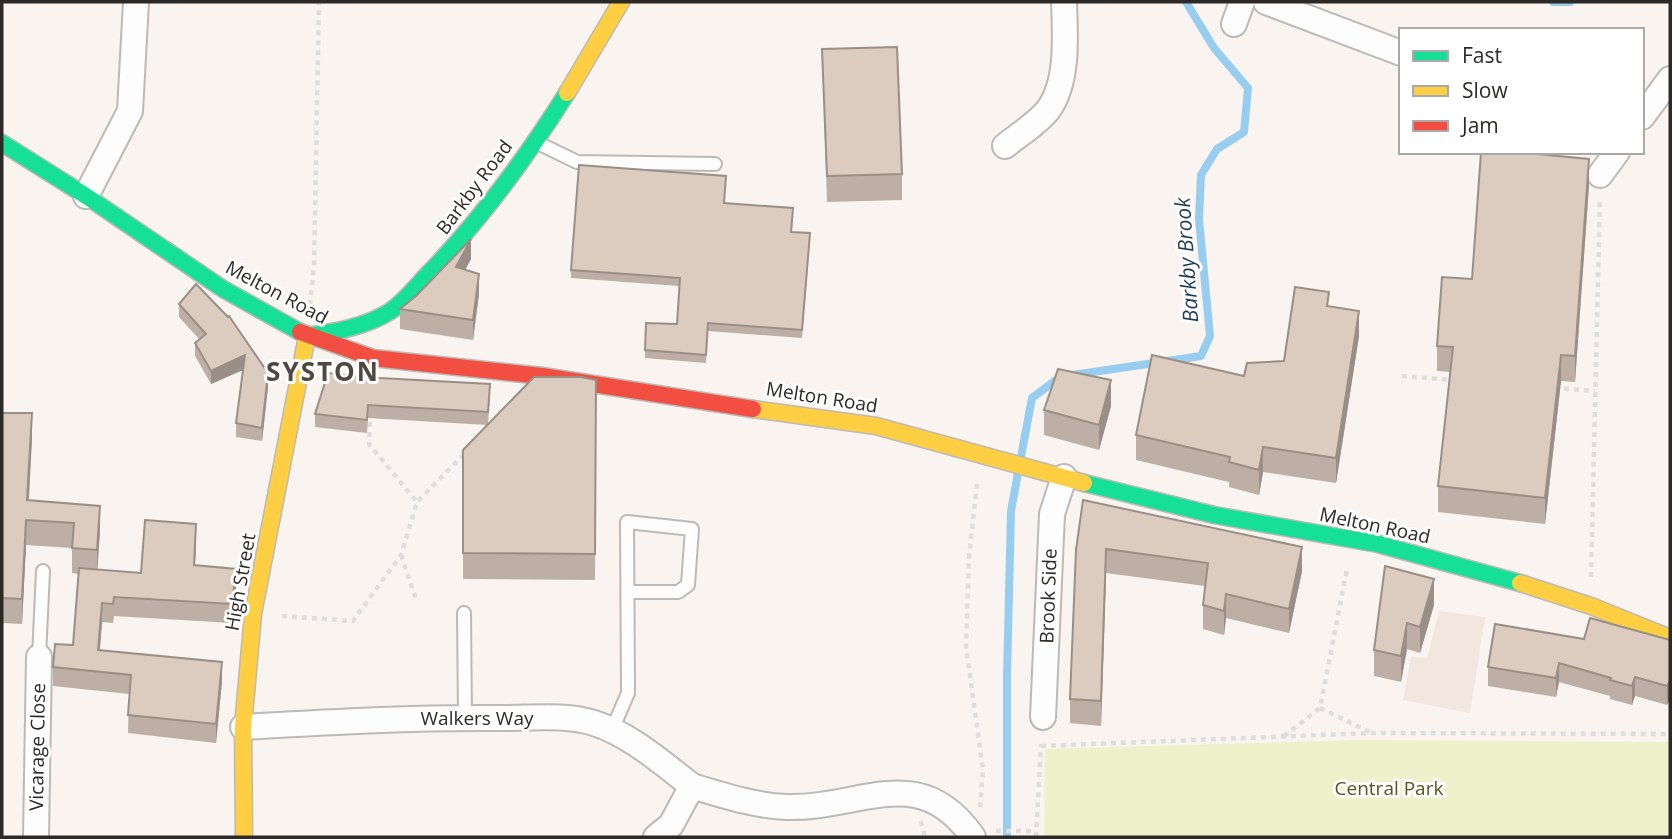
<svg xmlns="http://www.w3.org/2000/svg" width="1672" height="839" font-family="'Open Sans',sans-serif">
<rect width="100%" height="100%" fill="#f9f4f0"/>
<polygon fill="#f2e6df" points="1439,611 1485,617 1470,713 1403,700 1411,657 1427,658"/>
<polygon fill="#edf2ca" points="1358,740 1670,742 1670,837 1044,837 1045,749"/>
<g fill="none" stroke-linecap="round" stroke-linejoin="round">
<g stroke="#97cdef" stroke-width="8">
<polyline points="1553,2 1570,2"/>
<polyline points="1073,375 1201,356 1210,336 1199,219 1201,175 1217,149 1244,132 1248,88 1214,48 1186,2"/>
<polyline points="1021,457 1032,398 1060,377"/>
<polyline points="1007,837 1007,675 1011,511 1018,473"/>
</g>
<g stroke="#bcb9b6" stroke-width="16">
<g id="lane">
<polyline points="538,143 577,162 715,164"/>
<polyline points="464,613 465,717"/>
<polyline points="39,657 43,571"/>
<polyline points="612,730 628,693 627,522 692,529 688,585 678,592 628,592"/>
</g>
</g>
<g stroke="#bcb9b6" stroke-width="28">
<g id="street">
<polyline points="1266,2 1401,53"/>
<polyline points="1234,24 1242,2"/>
<polyline points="1642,117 1670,79"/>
<path d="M 1005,146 C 1018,135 1037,124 1048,110 C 1069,82 1065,34 1064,2"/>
<polyline points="1600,175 1617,152"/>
<polyline points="86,196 130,111 136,2"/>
<polyline points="1043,717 1052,514 1064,477"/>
<path d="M 243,727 C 330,722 416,717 504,718 C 532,718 567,714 594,723 C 631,735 662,763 692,786"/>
<polyline points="36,837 39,657"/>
<path d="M 656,837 L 671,825 L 692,786 C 722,795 755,806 787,807 C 862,809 919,760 973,837"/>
</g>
</g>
<g stroke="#bcb9b6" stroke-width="19">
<g id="fast">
<polyline points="2,143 86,196 223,289 300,332"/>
<path d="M 307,336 C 334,332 365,327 389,312 C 403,303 415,288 427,275 C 481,220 526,158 567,93"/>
<polyline points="1084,483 1214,515 1378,544 1520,583"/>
</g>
</g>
<g stroke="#bcb9b6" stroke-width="19">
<g id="slow">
<polyline points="567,93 621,2"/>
<polyline points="753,409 876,426 1084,483"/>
<polyline points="1520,583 1591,606 1670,638"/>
<polyline points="244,837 243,727 253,614 307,336"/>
</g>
</g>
<g stroke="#bcb9b6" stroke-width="19">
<polyline id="jam" points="300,332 373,358 542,376 753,409"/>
</g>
<g stroke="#e0dedc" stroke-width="4.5" stroke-dasharray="5 5" stroke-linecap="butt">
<polyline points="310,305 314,266 319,2"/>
<polyline points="1402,376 1455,380"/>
<polyline points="1554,388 1595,391"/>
<polyline points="370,412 369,444 417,502"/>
<polyline points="977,484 969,556 966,647 983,770 980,809"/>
<polyline points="401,555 416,599"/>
<polyline points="1591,577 1600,198"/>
<polyline points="282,616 353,621 401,555 417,502 466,452"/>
<polyline points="1320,708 1370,732"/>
<polyline points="1284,736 1320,708 1347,569"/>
<polyline points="1041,746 1371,733 1670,734"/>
<polyline points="921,821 925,837"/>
<polyline points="996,831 1035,831"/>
<polyline points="1036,837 1041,744"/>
</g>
<use href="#lane" stroke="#fefdfd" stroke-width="12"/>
<use href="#street" stroke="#fefdfd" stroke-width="24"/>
<use href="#fast" stroke="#16e098" stroke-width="16"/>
<use href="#slow" stroke="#ffcf43" stroke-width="16"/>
<use href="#jam" stroke="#f24e42" stroke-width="16"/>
</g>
<g fill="#bdafa5">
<polygon points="822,49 902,174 902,200 827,202"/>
<polygon points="726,184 724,203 793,216 792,232 810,241 802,338 708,331 706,363 645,358 645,350 677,324 679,286 571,278 571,270"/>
<polygon points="1589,185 1575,382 1561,381 1545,524 1438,512 1438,486 1450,372 1437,371 1437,346 1472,279"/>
<polygon points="471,259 465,270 479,294 473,340 400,329 400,309"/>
<polygon points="179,304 268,387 262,441 236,437 236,423 243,370 211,384 195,356 195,343 199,339 179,317"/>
<polygon points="1329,306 1359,336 1336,483 1263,472 1259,495 1229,487 1229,482 1136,460 1136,435 1284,361"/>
<polygon points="328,373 490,398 488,424 596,380 595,580 463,579 463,450 487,425 368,418 367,433 315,427 315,414"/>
<polygon points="1111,406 1099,450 1044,435 1044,410"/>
<polygon points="2,413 32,438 29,500 100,531 97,570 141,573 196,543 195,565 236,588 232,623 114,616 113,623 102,622 100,650 222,681 216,743 128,733 129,694 53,686 53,667 73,645 79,574 72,573 72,548 26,545 22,624 2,623"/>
<polygon points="1083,500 1302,571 1289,633 1226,618 1224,635 1203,629 1203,605 1205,586 1106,573 1101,726 1070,723 1070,699"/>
<polygon points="1385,566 1434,605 1420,653 1407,649 1401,682 1374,676 1374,650"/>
<polygon points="1584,639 1670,640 1670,702 1669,701 1667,705 1635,696 1632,705 1610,699 1610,696 1559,682 1556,697 1488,686 1488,667"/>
</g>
<g fill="#9a8f86">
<polygon points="1589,159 1589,185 1575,382 1575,356"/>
<polygon points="471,239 471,259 456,287 456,267"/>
<polygon points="479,274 479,294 473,340 473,320"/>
<polygon points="1359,311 1359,336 1336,483 1336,458"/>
<polygon points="245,355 245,369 211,384 211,371"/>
<polygon points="1561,355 1561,381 1545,524 1545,498"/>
<polygon points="268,373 268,387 262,441 262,428"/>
<polygon points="1111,380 1111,406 1099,450 1099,425"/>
<polygon points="32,413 32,438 27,525 27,500"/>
<polygon points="1263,447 1263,472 1259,495 1259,470"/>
<polygon points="100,506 100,531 97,575 97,550"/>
<polygon points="26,520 26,545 22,624 22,599"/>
<polygon points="196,524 196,543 194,583 194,565"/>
<polygon points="1302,547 1302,571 1289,633 1289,609"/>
<polygon points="1106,549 1106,573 1101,726 1101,701"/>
<polygon points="236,569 236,588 232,623 232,604"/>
<polygon points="1434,579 1434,605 1420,653 1420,627"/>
<polygon points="1226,594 1226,618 1224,635 1224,611"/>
<polygon points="102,603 102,622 98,668 98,650"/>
<polygon points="1407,623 1407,649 1401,682 1401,656"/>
<polygon points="222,662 222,681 216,743 216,724"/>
<polygon points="1559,663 1559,682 1556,697 1556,678"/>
<polygon points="1635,677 1635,696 1632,705 1632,686"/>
<polygon points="1669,682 1669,701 1667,705 1667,686"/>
</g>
<g fill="#dcccc0" stroke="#9a8f86" stroke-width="2">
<polygon points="897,47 902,174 827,176 822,49"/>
<polygon points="1481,152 1516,152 1589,159 1575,356 1561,355 1545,498 1438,486 1453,347 1437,346 1442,277 1472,279"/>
<polygon points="579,165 726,176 724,203 793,208 791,232 810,233 802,330 708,323 706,355 645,350 646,323 677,324 680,278 571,270"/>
<polygon points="471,239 456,267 479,274 473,320 400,309 417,295"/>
<polygon points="196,284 228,317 229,316 268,373 262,428 236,423 245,355 211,371 195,343 206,334 179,304"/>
<polygon points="1295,287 1329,292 1327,306 1359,311 1336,458 1263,447 1259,470 1229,462 1230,457 1136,435 1152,355 1244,376 1247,363 1284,361"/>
<polygon points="1058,369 1111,380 1099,425 1044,410"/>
<polygon points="328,373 361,377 490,384 488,412 368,405 367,420 315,414"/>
<polygon points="534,377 581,377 596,380 595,554 463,553 463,450"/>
<polygon points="2,413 32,413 27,500 100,506 97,550 72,548 74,523 26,520 22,599 2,598"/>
<polygon points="1083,500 1302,547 1289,609 1226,594 1224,611 1203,605 1208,563 1106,549 1101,701 1070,699 1076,550"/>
<polygon points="145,520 196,524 194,565 236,569 232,604 114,597 113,604 102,603 98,650 222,662 216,724 128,715 131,675 53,667 55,644 73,645 79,568 141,573"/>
<polygon points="1385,566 1434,579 1420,627 1407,623 1401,656 1374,650"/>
<polygon points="1590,618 1670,640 1670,683 1669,682 1667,686 1635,677 1632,686 1610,680 1611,678 1559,663 1556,678 1488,667 1495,624 1584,639"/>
</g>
<g text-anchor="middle" stroke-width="6" stroke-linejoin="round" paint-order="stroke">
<g font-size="19" fill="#2d2926" stroke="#fff">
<text transform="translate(474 187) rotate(-53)" y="7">Barkby Road</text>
<text transform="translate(277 292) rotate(28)" y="7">Melton Road</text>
<text transform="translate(822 397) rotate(9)" y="7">Melton Road</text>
<text transform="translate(1375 525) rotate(12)" y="7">Melton Road</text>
<text transform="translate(240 582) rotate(-80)" y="7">High Street</text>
<text transform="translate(1048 596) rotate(-88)" y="7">Brook Side</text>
<text x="477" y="725">Walkers Way</text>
<text transform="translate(37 747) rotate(-89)" y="7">Vicarage Close</text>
</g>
<g font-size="19" fill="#50581d" stroke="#fff">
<text x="1389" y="795">Central Park</text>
</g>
<g font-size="21" font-style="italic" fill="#1b3d52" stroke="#fff">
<text transform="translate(1187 260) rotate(-94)" y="7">Barkby Brook</text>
</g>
<g font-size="26" font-weight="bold" letter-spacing="2" fill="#4f4742" stroke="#fff">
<text x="323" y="381">SYSTON</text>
</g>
</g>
<rect width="1672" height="839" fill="none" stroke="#2d2926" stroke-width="7"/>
<rect x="1399" y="28" width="245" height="126" fill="#ffffff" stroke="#aba9a8" stroke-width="2"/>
<rect x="1413" y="51" width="35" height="10" fill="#16e098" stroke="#aba9a8" stroke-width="2"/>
<text x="1462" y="63" font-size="21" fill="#2d2926">Fast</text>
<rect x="1413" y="86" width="35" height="10" fill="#ffcf43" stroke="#aba9a8" stroke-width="2"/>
<text x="1462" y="98" font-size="21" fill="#2d2926">Slow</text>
<rect x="1413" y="121" width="35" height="10" fill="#f24e42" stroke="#aba9a8" stroke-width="2"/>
<text x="1462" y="133" font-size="21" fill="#2d2926">Jam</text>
</svg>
